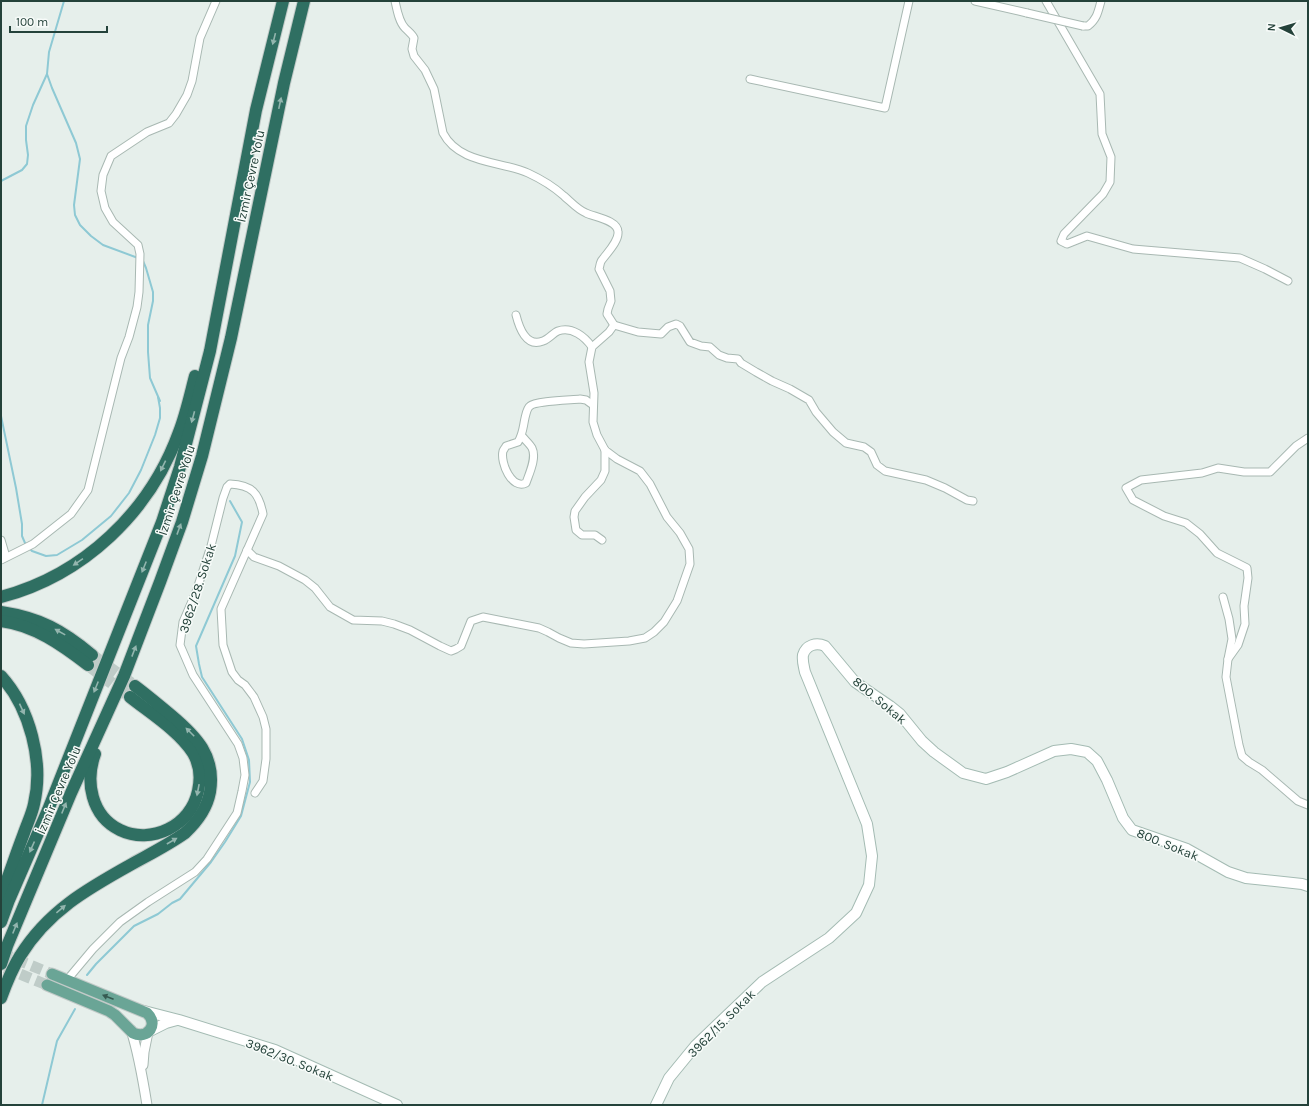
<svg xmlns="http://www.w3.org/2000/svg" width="1309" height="1106" font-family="Karla,sans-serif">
<rect width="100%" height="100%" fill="#e6efeb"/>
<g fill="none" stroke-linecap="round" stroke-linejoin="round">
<g stroke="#8ec9d4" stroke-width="2">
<polyline points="47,74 52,88 76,143 80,159 74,205 75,215 80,225 91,236 103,245 138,258"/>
<polyline points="1,181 22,170 27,164 28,155 26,140 26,126 33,105 47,74 49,52 64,1"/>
<polyline points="143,261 146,268 153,292 153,301 148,325 148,352 150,378 160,401"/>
<polyline points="1,416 16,488 22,524 22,536 25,543 32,551 46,556 57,555 82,540 111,516 129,493 141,470 155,435 160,418 160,408 158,397"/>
<polyline points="87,975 96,964 134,926 158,914 172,903 180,899 211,862 225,842 241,816 250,782 249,760 242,739 202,677 199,664 196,646 235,556 242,522 230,501"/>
<polyline points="42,1105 57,1041 75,1009"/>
</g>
<g stroke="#bfccc8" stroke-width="11" stroke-dasharray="11 5.5" stroke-linecap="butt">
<polyline points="1,953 52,974"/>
<polyline points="5,968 47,985"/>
</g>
<g stroke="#bfccc8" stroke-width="12" stroke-dasharray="12 6" stroke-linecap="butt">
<polyline points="92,655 135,686"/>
<polyline points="88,665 130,697"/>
</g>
<g stroke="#a8b8b2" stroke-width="9">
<g id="minor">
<path d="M 395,1 C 397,10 399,22 405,28 C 409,32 412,34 414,38 L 412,49 L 414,56 L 425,70 L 434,89 L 443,133 C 459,164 501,161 528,173 C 541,179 554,187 564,196 C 571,202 578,210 586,213 C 594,217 618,220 618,232 C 619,241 607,253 602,260 C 600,262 600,266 599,269 L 610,291 L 611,301 L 608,309 L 607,314 L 614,325"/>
<polyline points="975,1 1027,13"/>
<polyline points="1046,1 1100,94 1102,134 1111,157 1110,182 1103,194 1064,234 1061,241 1067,244 1087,236 1133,249 1240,258 1265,269 1288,281"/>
<path d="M 1083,26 L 1088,26 C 1097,19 1098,12 1101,1"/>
<polyline points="750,79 885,108 909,1"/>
<path d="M 516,315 C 519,327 526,348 543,341 C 549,339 553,333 558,331 C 572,326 585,337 592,347"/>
<path d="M 522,436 C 525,440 530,444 532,448 C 537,458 529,474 526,483 C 512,490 500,463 503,451 C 504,449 505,448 506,446 L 518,442 C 523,434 523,427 525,418 C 526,414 527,408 530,406 C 535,401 571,400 580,399 L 586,400 L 593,405"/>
<polyline points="1,540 6,557"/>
<polyline points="602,540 595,535 582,535 576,530 574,517 575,511 585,497 601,480 605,471 605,450"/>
<polyline points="247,550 254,557 279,566 305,580 315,588 330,607 353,620 382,621 394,624 410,630 440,646 451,651 456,649 461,646 471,621 483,617 539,628 548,632 559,638 571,643 584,644 629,641 645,638 654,632 664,622 677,601 690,564 689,549 680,533 667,517 650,484 640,471 617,459 605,450 597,435 593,422 594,393 589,362 592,347 609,332 614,325 638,332 661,334 668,327 676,324 680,326 690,342 701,346 710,347 719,355 727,358 738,359 741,363 756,372 772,381 790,389 809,400 816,412 833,432 846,443 864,447 871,452 877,465 885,471 926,480 945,488 967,500 973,501"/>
<polyline points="1,560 33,544 71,514 88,490 121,358 129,337 137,307 139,292 140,254 138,245 113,222 105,208 101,191 103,175 111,156 147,132 169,123 176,114 187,95 192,81 200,38 216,1"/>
<polyline points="1223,597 1229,619 1232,639 1228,659 1226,677 1239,745 1242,756 1249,762 1262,770 1298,801 1308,805"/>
<polyline points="1228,659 1238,645 1245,624 1244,606 1248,578 1247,568 1217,553 1200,534 1186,523 1164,516 1133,500 1126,488 1141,480 1202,473 1218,468 1244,472 1270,472 1296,446 1308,438"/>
<path d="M 67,980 L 93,949 L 120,922 L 148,902 L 195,872 L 207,859 L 237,813 L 242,791 L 245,775 L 243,758 L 238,744 L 193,675 L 180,645 L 183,622 L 196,592 L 211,546 L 223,498 L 227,487 L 230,484 C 252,485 259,493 263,514 L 221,609 L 223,645 L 232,672 L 238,680 L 245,685 L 254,697 L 263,717 L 266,729 L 266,759 L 263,781 L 255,793"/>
</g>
</g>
<g stroke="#a8b8b2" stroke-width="11">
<g id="tertiary">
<path d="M 131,1030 C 139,1055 143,1080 147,1105"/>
<polyline points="143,1065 144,1052 148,1032"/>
</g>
</g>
<g stroke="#a4bbb3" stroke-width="12">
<g id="secondary">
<polyline points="144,1011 179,1020 275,1050 397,1105"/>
<polyline points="148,1032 166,1023 177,1020"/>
<path d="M 656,1105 L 669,1078 L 696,1045 L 762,982 L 829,938 L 856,913 L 869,885 L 872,856 L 867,824 L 805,672 C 804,667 802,661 803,655 C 806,645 816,642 825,646 L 855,682 L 890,706 L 900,714 L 922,741 L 934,752 L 963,773 L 986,779 L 1007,772 L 1054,751 L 1071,749 L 1087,752 L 1097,761 L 1107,780 L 1123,818 L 1132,830 L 1187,849 L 1228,872 L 1246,878 L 1302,884 L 1308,886"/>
</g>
</g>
<g stroke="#c2cac8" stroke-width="13">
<path id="primary" d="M 47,985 L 109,1011 L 115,1015 L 133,1033 C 148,1040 159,1024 147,1013 L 52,974"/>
</g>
<g stroke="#c2cac8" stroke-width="14">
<g id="motorway">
<path d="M 1,597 C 84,575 150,512 179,432 C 186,414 190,395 195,376"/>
<path d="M 1,612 C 40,618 62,630 92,655"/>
<path d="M 1,621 C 34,625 62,645 88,665"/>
<path d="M 1,676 C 30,708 44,762 34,804 C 32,814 27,824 24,833 C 16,854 9,875 1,896"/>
<path d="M 95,754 C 85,781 91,816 120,830 C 151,845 191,826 198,791 C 201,778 200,765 193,753 C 179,731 150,713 130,697"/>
<polyline points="1,922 9,900 48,810 162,522 180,467 210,351 256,110 283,1"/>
<polyline points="1,964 7,946 71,793 124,676 160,582 182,522 202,456 231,338 284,83 304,1"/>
<path d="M 1,998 C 6,984 12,969 20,956 C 48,911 87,889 132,864 C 150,854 168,845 185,833 C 197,822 207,808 210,792 C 216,756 196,736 171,715 C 159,705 147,695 135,686"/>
</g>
</g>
<use href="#minor" stroke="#fff" stroke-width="7"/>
<use href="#tertiary" stroke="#fff" stroke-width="9"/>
<use href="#secondary" stroke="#fff" stroke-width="10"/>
<use href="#primary" stroke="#6aa596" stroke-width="11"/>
<use href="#motorway" stroke="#2f6f62" stroke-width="12"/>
<g stroke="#a8b8b2" stroke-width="9" stroke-linecap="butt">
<polyline id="minor-bridge" points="1027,13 1083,26"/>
</g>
<use href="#minor-bridge" stroke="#fff" stroke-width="7"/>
</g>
<defs><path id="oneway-solid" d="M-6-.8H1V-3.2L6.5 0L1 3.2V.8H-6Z"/></defs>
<g fill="#93b5ae">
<use href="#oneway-solid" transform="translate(274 39) rotate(104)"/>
<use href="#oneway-solid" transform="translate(280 103) rotate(-78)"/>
<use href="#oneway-solid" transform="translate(193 417) rotate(105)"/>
<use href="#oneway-solid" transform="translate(163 466) rotate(116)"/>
<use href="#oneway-solid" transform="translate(179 529) rotate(-70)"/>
<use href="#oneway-solid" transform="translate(78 562) rotate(146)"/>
<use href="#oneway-solid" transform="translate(144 567) rotate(112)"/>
<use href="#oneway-solid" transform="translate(60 632) rotate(-151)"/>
<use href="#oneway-solid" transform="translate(134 651) rotate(-69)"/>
<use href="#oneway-solid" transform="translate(96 687) rotate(112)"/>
<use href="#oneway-solid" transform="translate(22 709) rotate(65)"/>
<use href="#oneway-solid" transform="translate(190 732) rotate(-135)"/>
<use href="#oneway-solid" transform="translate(198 790) rotate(101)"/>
<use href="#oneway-solid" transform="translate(64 808) rotate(-68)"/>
<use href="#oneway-solid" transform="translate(172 841) rotate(-30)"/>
<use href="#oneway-solid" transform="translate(32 847) rotate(114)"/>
<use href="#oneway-solid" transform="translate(61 909) rotate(-40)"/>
<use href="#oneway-solid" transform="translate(15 928) rotate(-68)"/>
</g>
<use fill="#365b51" href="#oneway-solid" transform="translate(108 997) rotate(-159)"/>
<g text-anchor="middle" stroke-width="3" stroke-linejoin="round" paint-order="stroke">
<g font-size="13" fill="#24423a" stroke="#f7fbf9">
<text transform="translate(250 176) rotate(-78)" y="5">İzmir Çevre Yolu</text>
<text transform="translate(176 490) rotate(-72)" y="5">İzmir Çevre Yolu</text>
<text transform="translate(197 588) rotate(-72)" y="5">3962/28. Sokak</text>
<text transform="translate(880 700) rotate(40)" y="5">800. Sokak</text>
<text transform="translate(58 790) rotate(-67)" y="5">İzmir Çevre Yolu</text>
<text transform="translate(1168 844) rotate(22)" y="5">800. Sokak</text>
<text transform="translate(721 1023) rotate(-45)" y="5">3962/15. Sokak</text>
<text transform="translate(290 1059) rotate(22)" y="5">3962/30. Sokak</text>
</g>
</g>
<rect width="1309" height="1106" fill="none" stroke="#24423a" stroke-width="4"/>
<g transform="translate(1281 28) rotate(275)" stroke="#f7fbf9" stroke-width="3" paint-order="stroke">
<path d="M0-3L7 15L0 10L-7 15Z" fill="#24423a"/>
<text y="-6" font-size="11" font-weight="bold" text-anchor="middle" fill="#24423a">N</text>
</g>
<path d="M10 26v6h97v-6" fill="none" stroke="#24423a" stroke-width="2"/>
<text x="16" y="26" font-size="12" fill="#24423a" stroke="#f7fbf9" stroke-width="3" paint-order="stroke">100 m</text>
</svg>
